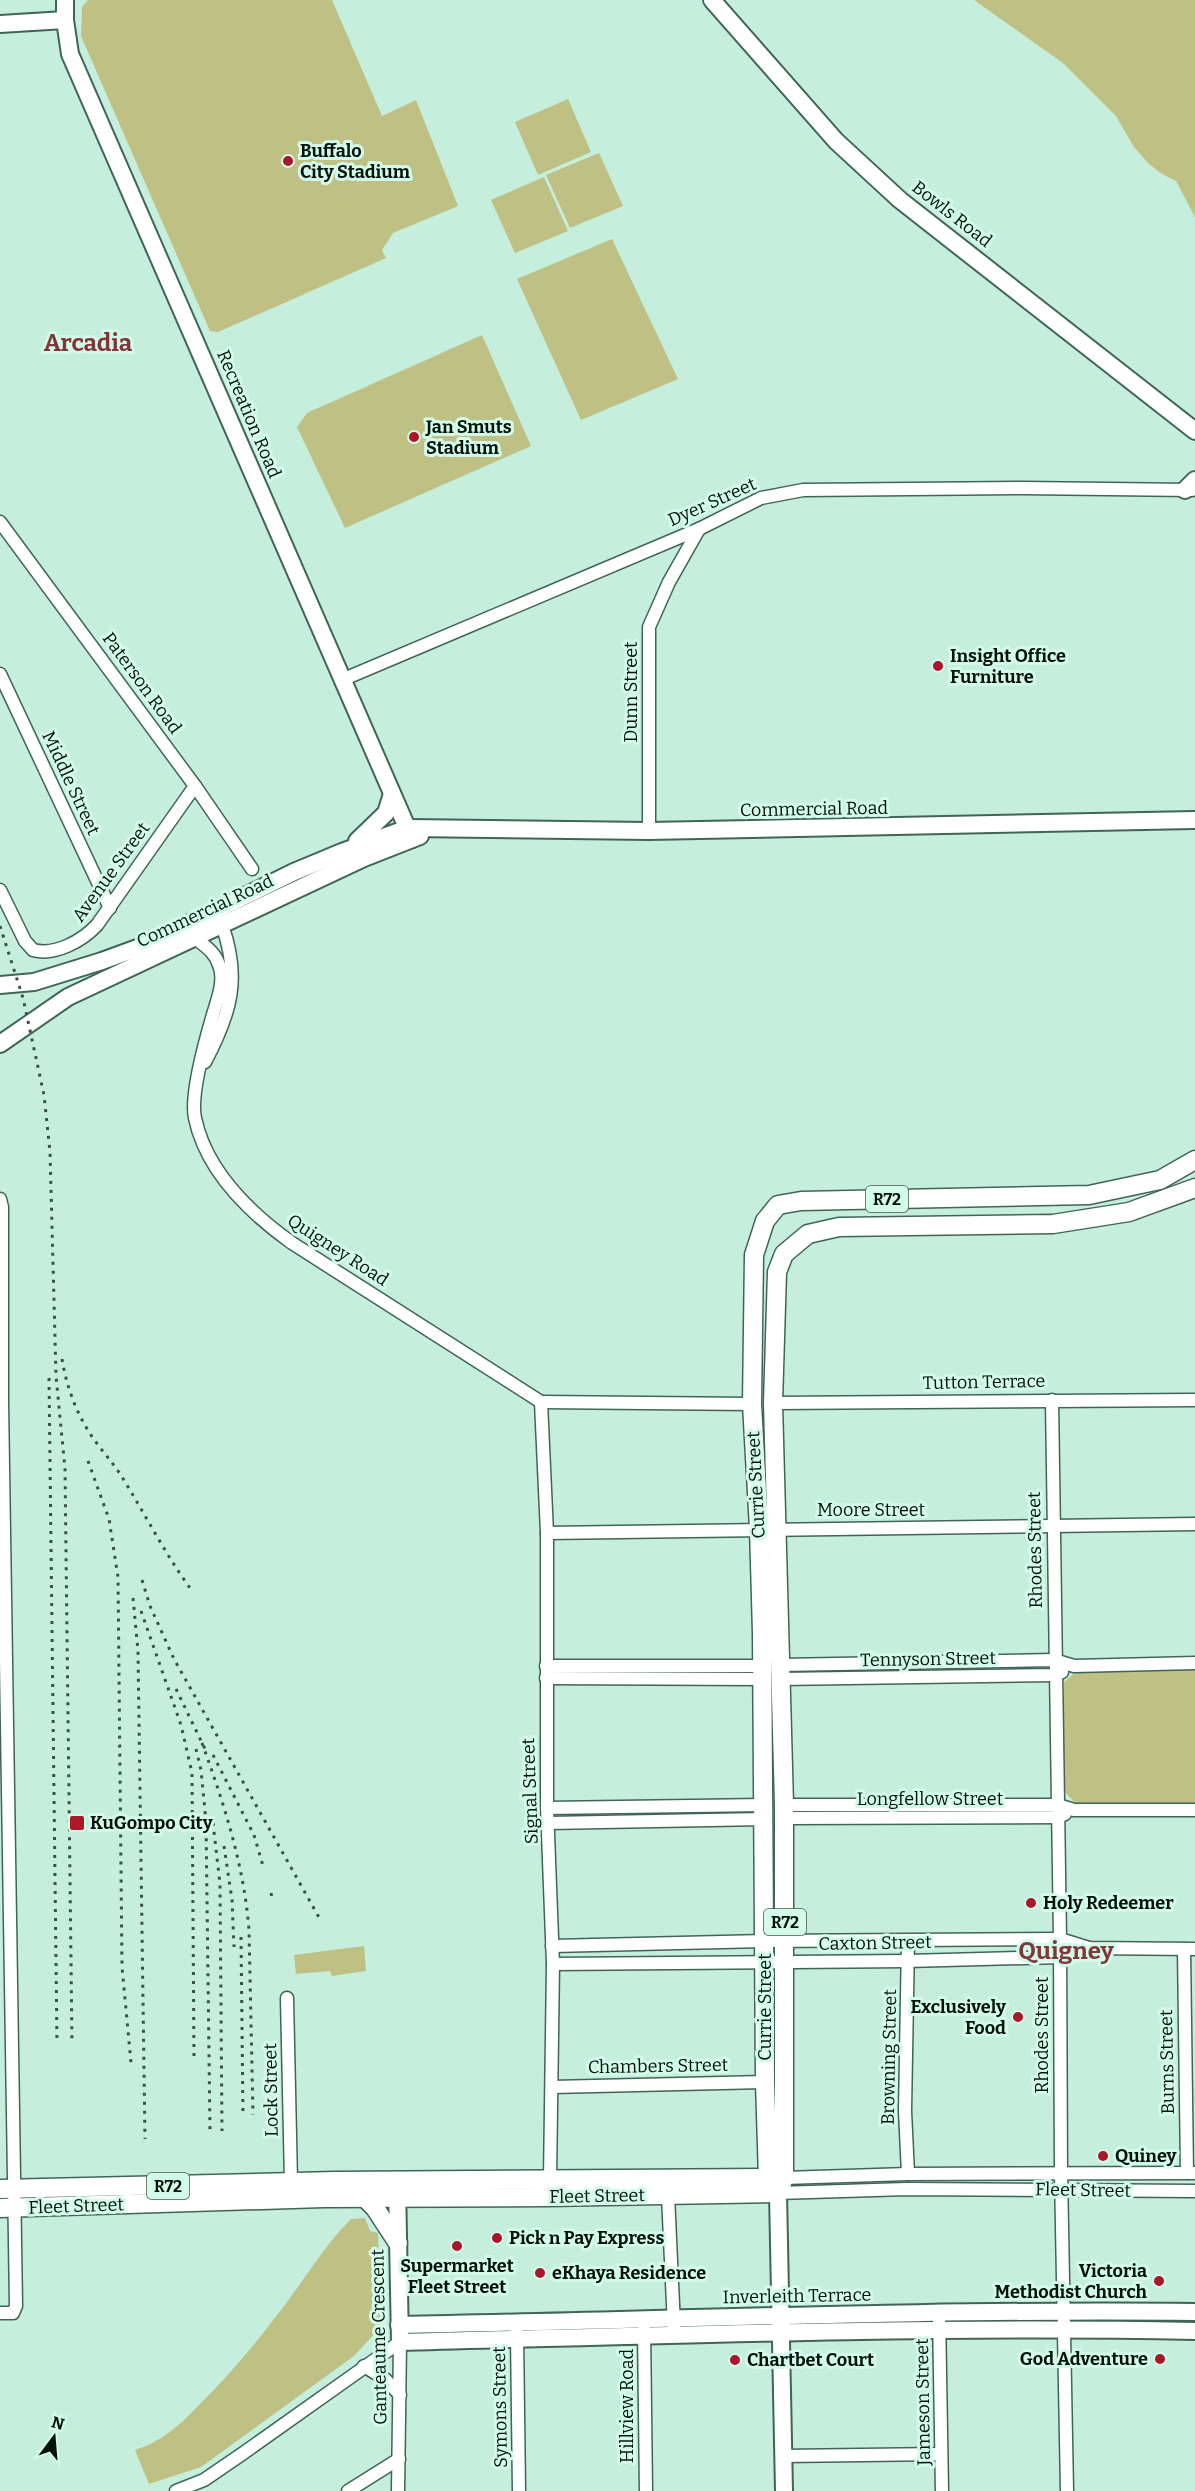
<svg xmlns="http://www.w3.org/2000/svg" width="1195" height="2491" font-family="Bitter,serif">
<rect width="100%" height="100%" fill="#c5eedd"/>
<g fill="#bec084">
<polygon points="88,0 332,0 382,116 416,100 458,206 393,233 382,250 386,258 218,332 210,331 81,36 82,7"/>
<polygon points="974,0 1195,0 1195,217 1176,181 1162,174 1148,163 1134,147 1116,116 1063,63"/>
<polygon points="568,99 591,152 538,175 515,122"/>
<polygon points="599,153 623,206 570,228 546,175"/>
<polygon points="544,177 568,231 515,253 491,200"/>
<polygon points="612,239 678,379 581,420 517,279"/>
<polygon points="482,335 531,446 345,528 297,427 307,413"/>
<polygon points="1195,1668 1195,1804 1079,1807 1064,1791 1064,1682 1077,1671"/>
<polygon points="364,1946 366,1971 332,1976 330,1971 296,1974 294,1955"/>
<path d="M 365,2218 L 370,2231 L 378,2233 L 381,2321 L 377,2331 L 354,2356 L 201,2467 L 149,2484 L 135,2450 C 162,2442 182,2423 201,2403 C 235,2369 267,2330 295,2291 C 313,2266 329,2241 351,2219 Z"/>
</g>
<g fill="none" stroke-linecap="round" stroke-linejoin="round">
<g stroke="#406557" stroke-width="15">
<g id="street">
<polyline points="0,522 195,786 252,869"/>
<polyline points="0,674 110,908"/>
<polyline points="344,679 699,529 761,498 803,490 1022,488 1192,490"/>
<polyline points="649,831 649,627 669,582 699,529"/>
<path d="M 0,890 L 25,941 L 33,950 C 55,956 82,941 97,925 L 195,786"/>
<path d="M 195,938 C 205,946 215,952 219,965 C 226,981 216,1003 212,1018 C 205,1042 190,1095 195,1118 C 206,1171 250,1213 292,1243 L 541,1402"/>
<path d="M 205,1062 C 231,1013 241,978 222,925"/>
<polyline points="0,1199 2,1207 2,1403 16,2306 13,2313 0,2313"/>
<polyline points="1052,1400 1060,1939 1061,2174 1067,2491"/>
<polyline points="541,1402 547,1533 547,1808 553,1964 550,2179"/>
<polyline points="541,1402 752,1404"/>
<polyline points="773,1403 1195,1400"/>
<path d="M 547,1533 C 763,1528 979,1529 1195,1524"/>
<polyline points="781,1665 1054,1660 1074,1666 1195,1663"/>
<polyline points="546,1666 762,1666"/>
<polyline points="546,1678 762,1679"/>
<polyline points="781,1679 1055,1675 1062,1672"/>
<polyline points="784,1805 1058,1805 1074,1810 1195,1810"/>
<polyline points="547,1808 764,1805"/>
<polyline points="784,1818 1058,1817 1065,1814"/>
<polyline points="548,1823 765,1819"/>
<polyline points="908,1941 905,2111 908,2174"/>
<polyline points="552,1946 766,1941 1060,1939 1089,1948 1195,1949"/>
<polyline points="1184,1949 1187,2173"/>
<polyline points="553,1964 908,1961 1060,1957 1089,1948"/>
<polyline points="287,1998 291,2182"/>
<polyline points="552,2087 765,2082"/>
<polyline points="784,2178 908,2174 1195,2173"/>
<polyline points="778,2193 907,2189 1195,2191"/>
<polyline points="668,2195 674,2326"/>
<polyline points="939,2313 942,2491"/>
<polyline points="644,2328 646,2491"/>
<polyline points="517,2333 519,2491"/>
<polyline points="364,2366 385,2379 400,2395"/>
<polyline points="783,2456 941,2454"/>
<polyline points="176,2491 204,2480 242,2454 400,2342"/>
<polyline points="348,2491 399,2459"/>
<polyline points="398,2491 400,2342"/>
</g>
</g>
<g stroke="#406557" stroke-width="20">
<g id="secondary">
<polyline points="65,0 65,20 70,54 412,839"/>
<polyline points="712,0 836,141 900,200 1195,431"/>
<polyline points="0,24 65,20"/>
<polyline points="1185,490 1195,480"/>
<polyline points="357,841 386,813 392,794"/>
<polyline points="0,985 34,982 102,961 143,946 294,872 342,852 408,828 649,831 1195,820"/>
<polyline points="0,1044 68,997 364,858 420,836"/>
<path d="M 397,2184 L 400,2342 C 665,2335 930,2326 1195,2331"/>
<polyline points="778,2193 784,2491"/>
<path d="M 399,2325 C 664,2320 930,2309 1195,2312"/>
</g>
</g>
<g stroke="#406557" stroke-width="21">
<g id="primary">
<polyline points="0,2189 335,2181 779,2178"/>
<polyline points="778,2193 768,2178 765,2082 762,1633 759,1528 752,1404 754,1255 765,1221 778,1205 801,1201 1089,1195 1160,1180 1195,1160"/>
<polyline points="778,2193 784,2178 784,1805 773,1403 777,1272 784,1254 808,1234 839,1227 1053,1224 1129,1212 1195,1188"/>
<polyline points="365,2198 375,2208 398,2243"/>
<polyline points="0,2208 324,2198 547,2197 778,2193"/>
</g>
</g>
<use href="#street" stroke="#fff" stroke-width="12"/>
<use href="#secondary" stroke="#fff" stroke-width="16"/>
<use href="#primary" stroke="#fff" stroke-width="18"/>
<g stroke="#3b5047" stroke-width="3" stroke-dasharray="3 6" stroke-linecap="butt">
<polyline points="0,926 23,998 44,1095 50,1152 56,1376 65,1469 72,2044"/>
<path d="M 62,1359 C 66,1384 75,1410 89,1432 C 99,1448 112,1461 122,1477 C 145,1514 164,1552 190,1588"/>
<polyline points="49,1378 57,2044"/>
<polyline points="88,1461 109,1519 118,1577 122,1967 131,2063"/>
<polyline points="142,1580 150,1606 174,1659 321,1921"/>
<polyline points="133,1598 138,1651 145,2139"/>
<polyline points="141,1611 181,1725 192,1773 194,2059"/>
<polyline points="176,1689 206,1751"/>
<path d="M 202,1743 C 224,1804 244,1865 249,1930 L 253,2115"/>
<polyline points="196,1749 201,1770 206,1821 210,2132"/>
<polyline points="213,1755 254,1835 263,1866"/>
<polyline points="213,1823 220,1884 222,2131"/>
<polyline points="224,1846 232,1900 234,1947"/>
<polyline points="271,1893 272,1897"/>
<polyline points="241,1937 243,2115"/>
</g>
</g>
<g fill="#ab162a" stroke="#d2fbea" stroke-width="2">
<circle cx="288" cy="161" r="6"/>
<circle cx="414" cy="437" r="6"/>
<circle cx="938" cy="666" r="6"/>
<rect x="69" y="1815" width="16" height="16" rx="3"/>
<circle cx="1031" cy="1903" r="6"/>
<circle cx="1018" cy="2017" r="6"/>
<circle cx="1103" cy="2156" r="6"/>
<circle cx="497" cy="2238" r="6"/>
<circle cx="457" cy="2246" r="6"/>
<circle cx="540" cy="2273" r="6"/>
<circle cx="1159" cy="2281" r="6"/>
<circle cx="1160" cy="2359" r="6"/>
<circle cx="735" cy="2360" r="6"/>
</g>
<g text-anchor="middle" stroke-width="6" stroke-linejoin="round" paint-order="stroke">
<g fill="#d2fbea" stroke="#42574f" stroke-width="1.5">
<rect x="866" y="1186" width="42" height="26" rx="4.5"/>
<rect x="764" y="1909" width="42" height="26" rx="4.5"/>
<rect x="147" y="2173" width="42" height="26" rx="4.5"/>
</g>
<g font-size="16" font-weight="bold" fill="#04110c">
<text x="887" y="1205">R72</text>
<text x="785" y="1928">R72</text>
<text x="168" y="2192">R72</text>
</g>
<g font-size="18" font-weight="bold" fill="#04110c" stroke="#d2fbea" text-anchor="start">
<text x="300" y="157">Buffalo<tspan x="300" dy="21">City Stadium</tspan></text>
<text x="426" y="433">Jan Smuts<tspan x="426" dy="21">Stadium</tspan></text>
<text x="950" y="662">Insight Office<tspan x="950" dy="21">Furniture</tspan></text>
<text x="90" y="1829">KuGompo City</text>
<text x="1043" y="1909">Holy Redeemer</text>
<text x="1006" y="2013" text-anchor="end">Exclusively<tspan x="1006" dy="21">Food</tspan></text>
<text x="1115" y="2162">Quiney</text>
<text x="509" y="2244">Pick n Pay Express</text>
<text x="457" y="2272" text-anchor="middle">Supermarket<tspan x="457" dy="21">Fleet Street</tspan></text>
<text x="1147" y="2277" text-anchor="end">Victoria<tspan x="1147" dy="21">Methodist Church</tspan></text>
<text x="552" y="2279">eKhaya Residence</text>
<text x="1148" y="2365" text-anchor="end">God Adventure</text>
<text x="747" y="2366">Chartbet Court</text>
</g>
<g font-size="18" fill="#04110c" stroke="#d2fbea">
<text transform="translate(952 214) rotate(38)" y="6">Bowls Road</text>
<text transform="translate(249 414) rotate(67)" y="6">Recreation Road</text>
<text transform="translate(712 502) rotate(-24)" y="6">Dyer Street</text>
<text transform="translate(142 683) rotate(54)" y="6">Paterson Road</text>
<text transform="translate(631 692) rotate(-90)" y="6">Dunn Street</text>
<text transform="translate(71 783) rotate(65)" y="6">Middle Street</text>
<text transform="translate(814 809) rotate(-1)" y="6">Commercial Road</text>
<text transform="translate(111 872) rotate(-54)" y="6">Avenue Street</text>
<text transform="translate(205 911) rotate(-25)" y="6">Commercial Road</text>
<text transform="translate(338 1250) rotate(33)" y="6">Quigney Road</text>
<text transform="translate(984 1382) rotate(-1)" y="6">Tutton Terrace</text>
<text transform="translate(756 1485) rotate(-93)" y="6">Currie Street</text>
<text x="871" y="1516">Moore Street</text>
<text transform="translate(1035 1550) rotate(-91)" y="6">Rhodes Street</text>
<text transform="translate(928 1659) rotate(-1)" y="6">Tennyson Street</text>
<text transform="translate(530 1791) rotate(-92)" y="6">Signal Street</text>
<text x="930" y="1805">Longfellow Street</text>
<text transform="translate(875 1943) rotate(-1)" y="6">Caxton Street</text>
<text transform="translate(765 2007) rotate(-90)" y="6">Currie Street</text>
<text transform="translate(1042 2035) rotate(-90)" y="6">Rhodes Street</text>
<text transform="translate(889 2057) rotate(-89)" y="6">Browning Street</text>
<text transform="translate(1167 2062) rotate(-91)" y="6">Burns Street</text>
<text transform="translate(658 2066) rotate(-1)" y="6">Chambers Street</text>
<text transform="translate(271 2090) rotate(-91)" y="6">Lock Street</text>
<text transform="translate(1083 2190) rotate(1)" y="6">Fleet Street</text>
<text transform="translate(597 2196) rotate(-1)" y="6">Fleet Street</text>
<text transform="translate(76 2206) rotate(-2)" y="6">Fleet Street</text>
<text transform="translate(797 2296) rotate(-1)" y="6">Inverleith Terrace</text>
<text transform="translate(379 2337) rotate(-91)" y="6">Ganteaume Crescent</text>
<text transform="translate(923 2402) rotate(-91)" y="6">Jameson Street</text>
<text transform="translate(627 2406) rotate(-90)" y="6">Hillview Road</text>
<text transform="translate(500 2407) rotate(-91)" y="6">Symons Street</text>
</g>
<g font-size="24" font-weight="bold" fill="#7f3737" stroke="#d2fbea">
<text x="88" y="351">Arcadia</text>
<text x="1066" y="1959">Quigney</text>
</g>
</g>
<g transform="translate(54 2437) rotate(16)" stroke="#d2fbea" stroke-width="4.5" paint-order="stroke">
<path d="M0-4.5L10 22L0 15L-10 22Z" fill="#04110c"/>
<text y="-9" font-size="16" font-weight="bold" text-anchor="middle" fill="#04110c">N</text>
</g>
</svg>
